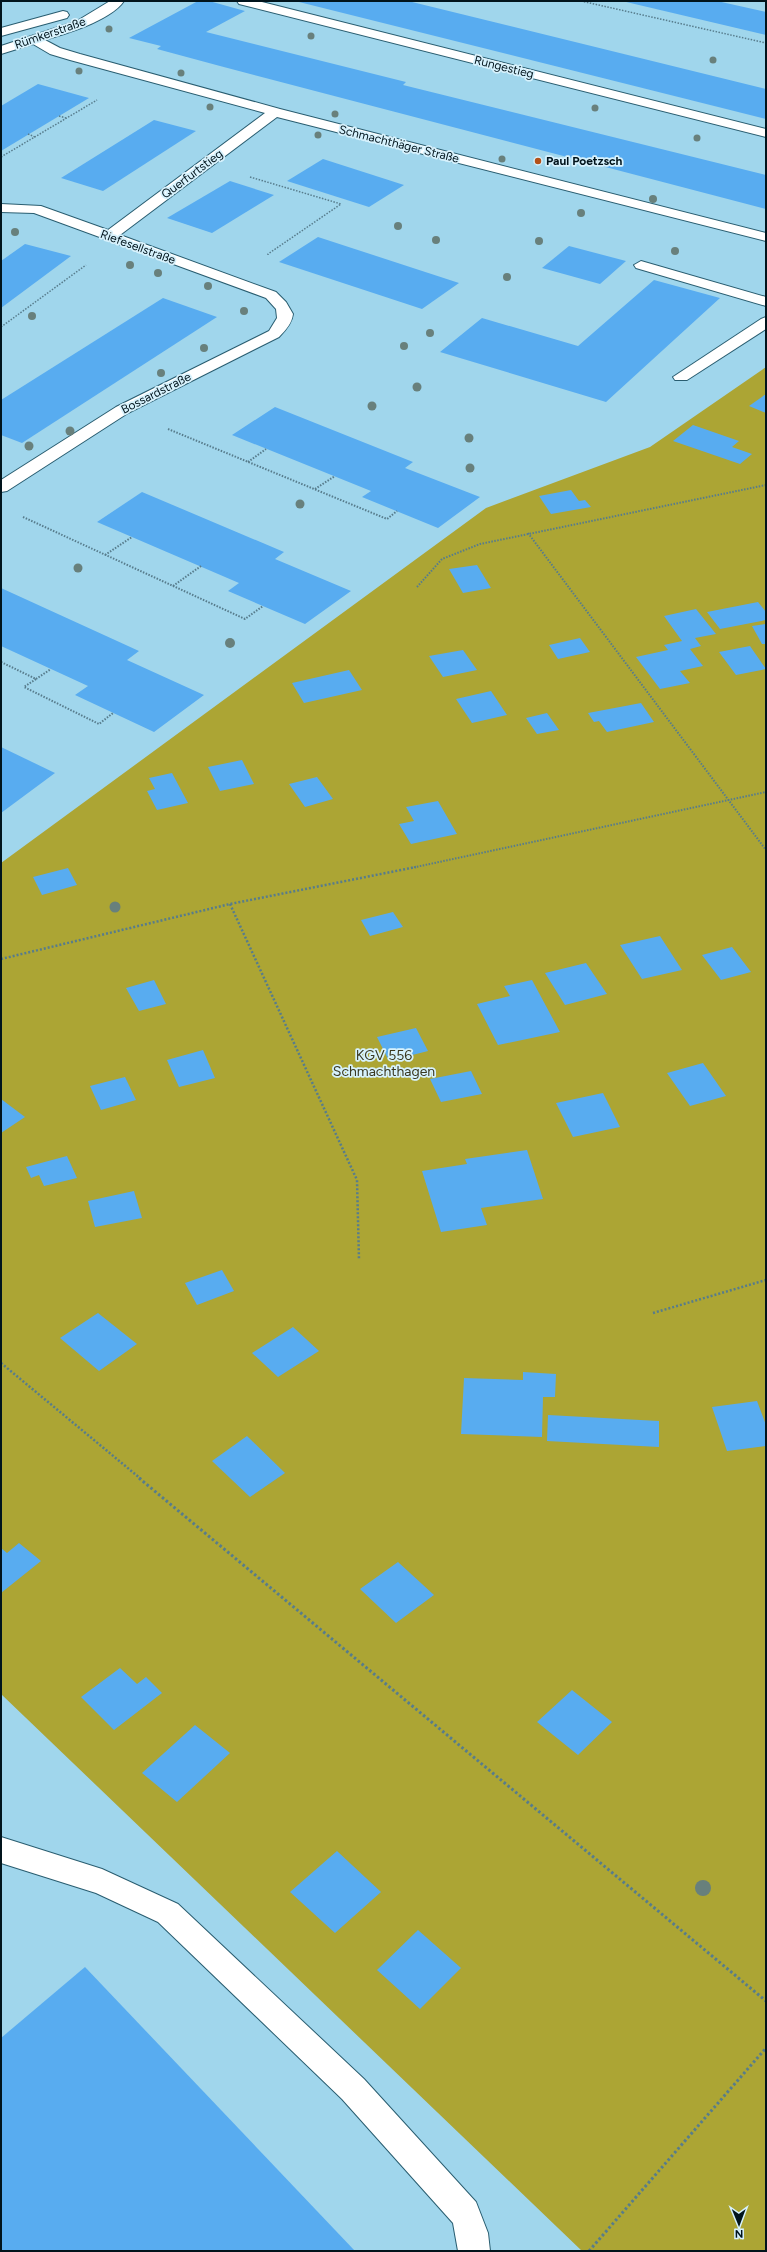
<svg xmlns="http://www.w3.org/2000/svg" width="767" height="2252" font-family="Figtree,sans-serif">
<rect width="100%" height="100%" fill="#a0d6ec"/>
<polygon fill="#aca534" points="766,367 766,2251 582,2251 1,1694 1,863 486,508 650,447"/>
<g fill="#58acf0">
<polygon points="198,1 209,1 245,11 206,32 406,82 403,85 766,175 766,209 220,66 157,49 161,46 129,38"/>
<polygon points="295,1 408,1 766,89 766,119"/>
<polygon points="622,1 717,1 766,12 766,35"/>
<polygon points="38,84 89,98 1,151 1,106"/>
<polygon points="154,120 196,131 103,191 61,178"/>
<polygon points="323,159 404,185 369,207 287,181"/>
<polygon points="230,181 274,195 212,233 167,218"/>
<polygon points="318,237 459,283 422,309 279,262"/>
<polygon points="25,244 71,256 1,308 1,261"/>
<polygon points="569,246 626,261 600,284 542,268"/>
<polygon points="654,280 720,298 606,402 440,352 482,318 578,346"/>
<polygon points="163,298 217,317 22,443 1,435 1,400"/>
<polygon points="766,394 766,413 749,406"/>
<polygon points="275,407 413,462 405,468 480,497 438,528 362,497 371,491 232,435"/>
<polygon points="693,425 739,441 732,447 752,454 740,464 673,441"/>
<polygon points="571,490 579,501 585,500 591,507 551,514 539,496"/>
<polygon points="142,492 284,552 275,559 351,591 305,624 228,591 239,583 97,522"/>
<polygon points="477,565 491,588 463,593 449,569"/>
<polygon points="1,588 139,651 127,660 204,695 154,732 75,695 88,686 1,646"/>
<polygon points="758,602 766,612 766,620 720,629 707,612"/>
<polygon points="696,609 716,634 695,638 701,646 690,649 703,666 680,671 690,683 660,689 636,657 668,650 664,645 682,641 664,616"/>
<polygon points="766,624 766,644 762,644 752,626"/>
<polygon points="580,638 590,652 558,659 549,645"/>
<polygon points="750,646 766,669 736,675 719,652"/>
<polygon points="463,650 477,670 443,677 429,656"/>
<polygon points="349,670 362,690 304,703 292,683"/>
<polygon points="491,691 507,715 472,723 456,699"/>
<polygon points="641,703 654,722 607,732 599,721 594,722 588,713"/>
<polygon points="547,713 559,730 537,734 526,718"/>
<polygon points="1,747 55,773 1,813"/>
<polygon points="242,760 254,784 220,791 208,767"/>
<polygon points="172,773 188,803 157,810 147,791 155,789 149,778"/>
<polygon points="317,777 333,799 305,807 289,784"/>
<polygon points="438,801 457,834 411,844 399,824 414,821 406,807"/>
<polygon points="68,868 77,885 42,895 33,877"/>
<polygon points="393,912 403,927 370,936 361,920"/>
<polygon points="660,936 682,970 642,979 620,945"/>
<polygon points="732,947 751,972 721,980 702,955"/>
<polygon points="586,963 607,994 565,1005 545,973"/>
<polygon points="154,980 166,1004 139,1011 126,988"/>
<polygon points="532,980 560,1032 498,1045 477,1004 510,996 504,986"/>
<polygon points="416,1028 428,1051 389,1061 377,1037"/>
<polygon points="203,1050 215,1078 179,1087 167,1060"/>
<polygon points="703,1063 726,1096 690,1106 667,1073"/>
<polygon points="471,1071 482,1094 441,1102 430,1079"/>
<polygon points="125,1077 136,1100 101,1110 90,1086"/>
<polygon points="603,1093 620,1127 573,1137 556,1103"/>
<polygon points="1,1099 25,1117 1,1133"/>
<polygon points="527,1150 543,1199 481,1208 487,1225 441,1232 422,1171 467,1164 465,1159"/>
<polygon points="67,1156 77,1178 44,1186 39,1175 31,1178 26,1167"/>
<polygon points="134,1191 142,1218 95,1227 88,1201"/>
<polygon points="222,1270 234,1291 197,1305 185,1283"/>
<polygon points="98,1313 137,1344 99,1371 60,1338"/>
<polygon points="293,1327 319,1351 278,1377 252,1353"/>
<polygon points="523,1372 556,1374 555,1397 543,1397 542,1437 461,1434 464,1378 523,1380"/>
<polygon points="757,1401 766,1425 766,1446 727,1451 712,1407"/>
<polygon points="548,1415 659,1421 659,1447 547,1441"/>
<polygon points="247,1436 285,1473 250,1497 212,1461"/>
<polygon points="19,1543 41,1561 1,1593 1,1548 7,1553"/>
<polygon points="398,1562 434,1595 396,1623 360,1589"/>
<polygon points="120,1668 137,1684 146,1677 162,1693 114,1730 81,1697"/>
<polygon points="572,1690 612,1722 578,1755 537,1722"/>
<polygon points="195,1725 230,1753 177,1802 142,1773"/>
<polygon points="337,1851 381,1892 335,1933 290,1892"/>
<polygon points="418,1930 461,1968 420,2009 377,1970"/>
<polygon points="85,1967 355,2251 1,2251 1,2038"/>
</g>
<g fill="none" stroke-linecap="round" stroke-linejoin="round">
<g stroke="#295d70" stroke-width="2">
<g id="minor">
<path d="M 110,1 L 124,1 C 110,21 67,33 45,40 L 60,48 L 80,54 L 280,109 L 766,233 L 766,241 L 277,117 L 120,235 L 276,292 L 286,302 L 293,314 C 292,323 286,330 279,337 L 128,413 L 7,491 L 1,492 L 1,480 L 116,407 L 269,331 L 277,318 L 276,309 L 266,298 L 34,213 L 1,212 L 1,204 L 41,206 L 108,230 L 265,113 L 70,60 L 50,54 L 33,44 L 1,54 L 1,46 L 77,21 Z"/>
<polygon points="237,1 258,1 766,129 766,137 239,4"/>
<polygon points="63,11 67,12 69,15 67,18 1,36 1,28"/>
<polygon points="641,261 766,297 766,306 636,268 634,265"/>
<polygon points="766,317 766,329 687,380 675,380 673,377 761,319"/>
<polygon points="1,1837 102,1869 178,1904 364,2079 476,2202 488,2233 490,2251 458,2251 453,2223 342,2099 158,1922 96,1893 1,1863"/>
</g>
</g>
<g stroke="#577c8c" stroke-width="1.5" stroke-dasharray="1.5 1.5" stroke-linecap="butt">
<polyline points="581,1 766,43"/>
<polyline points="59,116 66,118"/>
<polyline points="28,134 35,137"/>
<polyline points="1,157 97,100"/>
<polyline points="250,177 341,204 268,254 268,256"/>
<polyline points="1,327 86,265"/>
</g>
<g stroke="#577c8c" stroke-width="2" stroke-dasharray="1.5 1.5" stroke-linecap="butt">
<polyline points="168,429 387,519 397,511"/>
<polyline points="248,462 266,449"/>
<polyline points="315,489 335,476"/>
<polyline points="23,517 245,619 263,606"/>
<polyline points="528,533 766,850"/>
<polyline points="105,555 132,537"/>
<polyline points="173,586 201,566"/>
<polyline points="417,587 442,559 480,544 766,485"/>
<polyline points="1,662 36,679 24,687 99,724 113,713"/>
<polyline points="36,679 51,669"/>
<polyline points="411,868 766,792"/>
</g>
<g stroke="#577c8c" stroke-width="2.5" stroke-dasharray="2 2" stroke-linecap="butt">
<polyline points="230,904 357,1180 359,1260"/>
<polyline points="1,959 230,904 416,867"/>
<polyline points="653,1313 766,1280"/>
<polyline points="1,1363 141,1479"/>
</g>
<g stroke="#577c8c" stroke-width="3" stroke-dasharray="2.5 2.5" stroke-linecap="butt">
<polyline points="139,1478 766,2001"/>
<polyline points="589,2251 766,2048"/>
</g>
<use href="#minor" fill="#fff" fill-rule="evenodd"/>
</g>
<g fill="#68807c">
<circle cx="109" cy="29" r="3.5"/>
<circle cx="311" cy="36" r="3.5"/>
<circle cx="713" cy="60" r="3.5"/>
<circle cx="79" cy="71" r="3.5"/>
<circle cx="181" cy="73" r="3.5"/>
<circle cx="210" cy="107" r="3.5"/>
<circle cx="595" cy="108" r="3.5"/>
<circle cx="335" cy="114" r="3.5"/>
<circle cx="318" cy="135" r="3.5"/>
<circle cx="697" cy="138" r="3.5"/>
<circle cx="502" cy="159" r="3.5"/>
<circle cx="653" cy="199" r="4"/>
<circle cx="581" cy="213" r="4"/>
<circle cx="398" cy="226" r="4"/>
<circle cx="15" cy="232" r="4"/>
<circle cx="436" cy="240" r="4"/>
<circle cx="539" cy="241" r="4"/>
<circle cx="675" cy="251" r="4"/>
<circle cx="130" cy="265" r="4"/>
<circle cx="158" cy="273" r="4"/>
<circle cx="507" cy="277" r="4"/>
<circle cx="208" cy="286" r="4"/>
<circle cx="244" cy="311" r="4"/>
<circle cx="32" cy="316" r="4"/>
<circle cx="430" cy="333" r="4"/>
<circle cx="404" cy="346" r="4"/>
<circle cx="204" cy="348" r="4"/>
<circle cx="161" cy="373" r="4"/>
<circle cx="417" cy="387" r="4.5"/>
<circle cx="372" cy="406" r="4.5"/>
<circle cx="70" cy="431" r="4.5"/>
<circle cx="469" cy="438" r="4.5"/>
<circle cx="29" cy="446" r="4.5"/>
<circle cx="470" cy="468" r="4.5"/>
<circle cx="300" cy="504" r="4.5"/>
<circle cx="78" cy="568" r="4.5"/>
<circle cx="230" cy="643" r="5"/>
<circle cx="115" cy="907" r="5.5"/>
<circle cx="703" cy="1888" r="8"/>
</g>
<circle fill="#b45119" stroke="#d7f2fd" stroke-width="1.5" cx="538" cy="161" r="4"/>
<g text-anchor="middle" stroke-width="3.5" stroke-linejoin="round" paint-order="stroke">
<g font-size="12" fill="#01141c" stroke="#d7f2fd">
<text transform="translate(50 33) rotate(-19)" y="4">Rümkerstraße</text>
<text transform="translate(504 67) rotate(14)" y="4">Rungestieg</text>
<text transform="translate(399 144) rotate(14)" y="4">Schmachthäger Straße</text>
<text transform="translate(192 174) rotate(-37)" y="4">Querfurtstieg</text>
<text transform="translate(138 247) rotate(20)" y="4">Riefesellstraße</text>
<text transform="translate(156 393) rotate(-27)" y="4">Bossardstraße</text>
</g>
<g font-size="12" font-weight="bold" fill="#01141c" stroke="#d7f2fd" text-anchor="start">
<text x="546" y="165">Paul Poetzsch</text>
</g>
<g font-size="14" fill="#3a3921" stroke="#d7f2fd">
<text x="384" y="1060">KGV 556<tspan x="384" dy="16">Schmachthagen</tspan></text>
</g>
</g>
<rect width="767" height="2252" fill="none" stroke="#01141c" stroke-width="4"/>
<g transform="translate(739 2224) rotate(179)" stroke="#d7f2fd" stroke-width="3" paint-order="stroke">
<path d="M0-3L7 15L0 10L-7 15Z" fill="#01141c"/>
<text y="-6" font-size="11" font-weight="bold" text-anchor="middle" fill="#01141c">N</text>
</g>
</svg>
